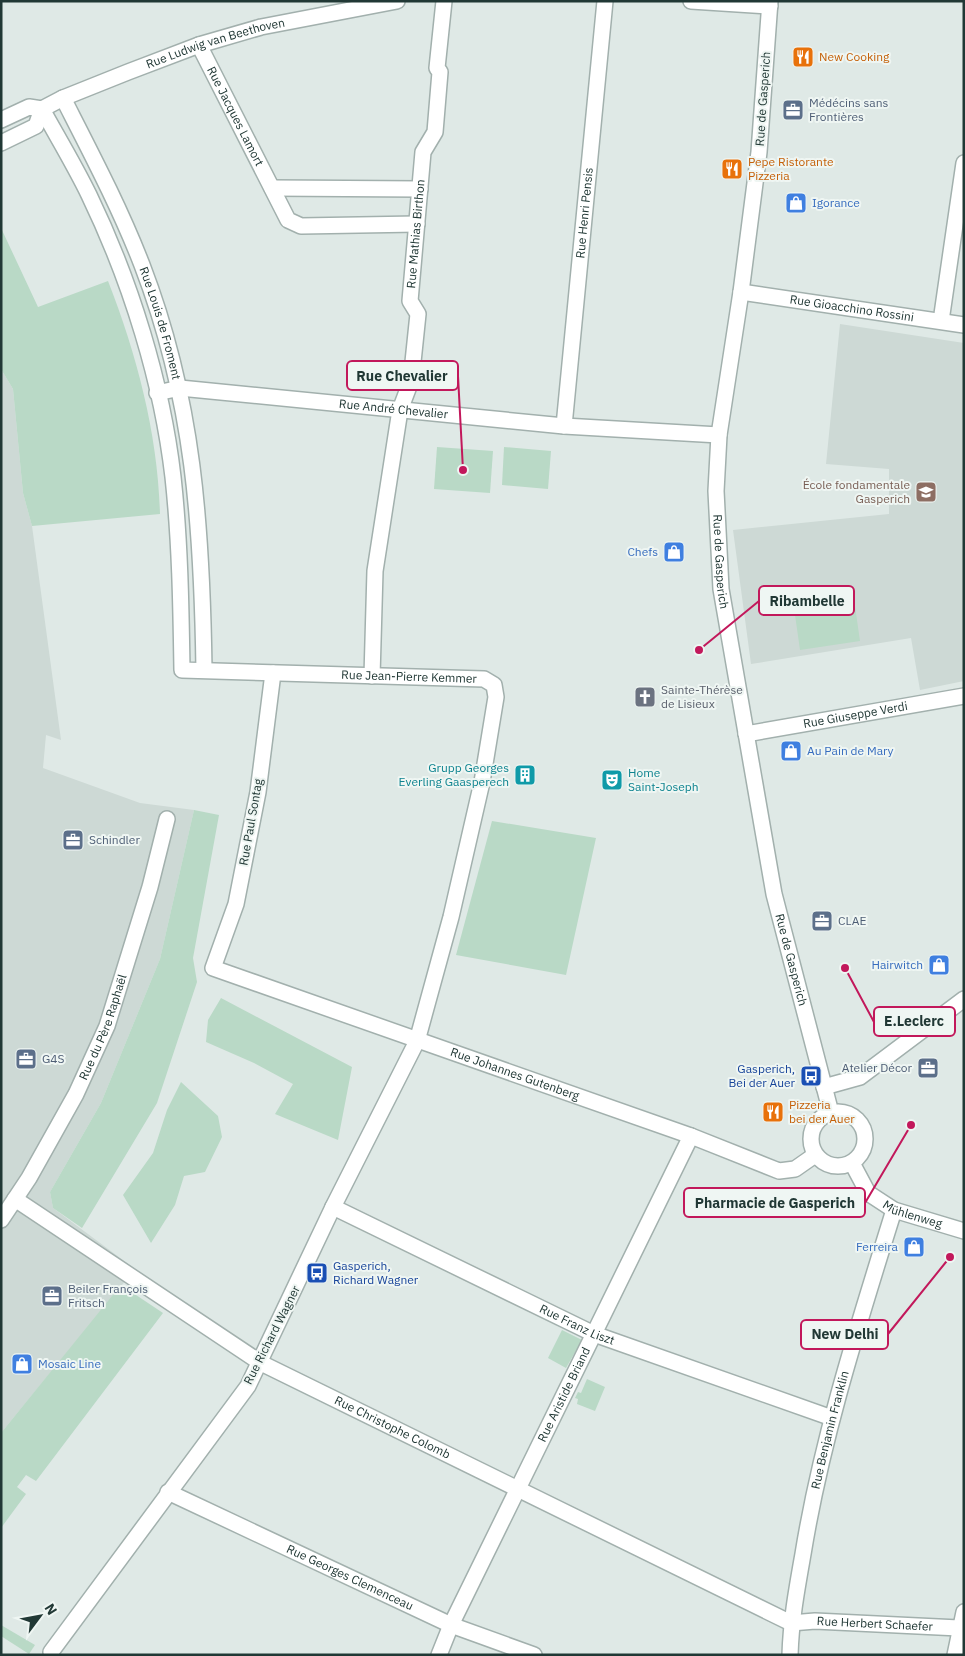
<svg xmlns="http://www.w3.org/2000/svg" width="965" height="1656" font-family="'IBM Plex Sans',sans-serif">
<rect width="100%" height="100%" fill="#dfe9e6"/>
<g fill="#cdd9d5">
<polygon points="840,324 964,343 964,681 920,690 911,638 751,664 733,530 889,514 889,469 826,464"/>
<polygon points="1,369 13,389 23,493 32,526 61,740 46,735 43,768 140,803 194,810 160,959 101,1103 50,1192 53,1208 135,1269 1,1433"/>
</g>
<g fill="#b9d9c6">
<path d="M 1,228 L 38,307 L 108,281 C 137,355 158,435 160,514 L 32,526 L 23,493 L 13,389 L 1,369 Z"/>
<polygon points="437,447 493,451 490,493 434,489"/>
<polygon points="504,447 551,451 548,489 502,485"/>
<polygon points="855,606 860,641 800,650 795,615"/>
<polygon points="194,810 219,815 193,958 197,982 157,1103 82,1228 53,1208 50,1192 101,1103 160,959"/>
<polygon points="492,821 596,838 566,975 456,955"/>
<polygon points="221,998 352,1067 338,1140 275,1114 293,1084 254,1063 206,1042 208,1020"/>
<polygon points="181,1082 218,1116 222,1137 205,1172 184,1176 175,1205 151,1243 123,1195 153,1153 167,1110"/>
<polygon points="121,1285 163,1313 36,1481 26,1475 17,1487 26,1494 1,1528 1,1433"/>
<polygon points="562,1330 582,1340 566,1368 548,1358"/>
<polygon points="587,1379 605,1387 595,1411 577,1404 578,1399 575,1398 578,1392 581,1393"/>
<polygon points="1,1625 35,1645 29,1654 1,1636"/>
</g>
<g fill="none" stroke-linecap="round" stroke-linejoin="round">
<g stroke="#a2b0ad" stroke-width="18">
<g id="minor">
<polyline points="691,1 770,6"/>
<path id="s1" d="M 770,1 L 759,152 L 741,292 L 719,435 L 716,491 L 721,589 L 774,894 L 831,1113"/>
<path id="s2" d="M 199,45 L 288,220 L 301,226 L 417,224"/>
<path id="s3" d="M 63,98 C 91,153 120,208 142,265 C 194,400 202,528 204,670"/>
<path id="s4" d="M 42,109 C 58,138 75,166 89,195 C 131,282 162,382 173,477 C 180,541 181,606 182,670 L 484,679 L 494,685 L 496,697 L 482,782 L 451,917 L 417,1041 L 333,1207 L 248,1386 L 51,1652"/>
<path id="s5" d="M 1,120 L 29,107 L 42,109 L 63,98 L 128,72 L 199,45 L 261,27 L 397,1"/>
<polyline points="1,143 36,126 42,109"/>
<polyline points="272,188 420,189"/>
<path id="s6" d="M 741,292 L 964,325"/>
<polyline points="941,321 964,163"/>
<path id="s7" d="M 157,393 L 180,388 L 564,426 L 719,435"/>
<path id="s8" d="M 564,426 L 605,1"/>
<path id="s9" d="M 273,673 L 258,792 L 236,904 L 213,968 L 691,1136 L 779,1171 L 795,1169 L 815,1155"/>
<path id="s10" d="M 372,676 L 375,571 L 400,410 L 411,381 L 418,314 L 410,301 L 423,152 L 435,132 L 440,72 L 437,68 L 444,1"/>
<path id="s11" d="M 746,734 L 964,696"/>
<polyline points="824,1087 860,1077 964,999"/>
<circle cx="838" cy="1139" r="27"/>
<path id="s12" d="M 852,1163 L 868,1193 L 894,1210 L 964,1231"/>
<path id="s13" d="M 15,1199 L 261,1363 L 791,1623 L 815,1621 L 959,1628"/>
<path id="s14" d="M 333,1207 L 594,1334 L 832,1418"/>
<path id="s15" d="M 1,1220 L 29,1178 L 76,1094 L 107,1026 L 150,887 L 167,819"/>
<path id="s16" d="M 168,1492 L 451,1625 L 534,1655"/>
<path id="s17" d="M 439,1655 L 451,1625 L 691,1136"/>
<path id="s18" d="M 790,1655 C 791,1620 797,1588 803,1554 C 822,1437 859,1323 894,1210"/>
<polyline points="955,1655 964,1612"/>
</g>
</g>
<use href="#minor" stroke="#fff" stroke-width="15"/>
</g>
<defs>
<g id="restaurant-square" transform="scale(1.125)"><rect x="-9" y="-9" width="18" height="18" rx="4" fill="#e8710a" stroke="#eff6f3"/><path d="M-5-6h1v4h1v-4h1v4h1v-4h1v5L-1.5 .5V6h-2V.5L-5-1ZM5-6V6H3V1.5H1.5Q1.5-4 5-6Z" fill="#fff"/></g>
<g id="office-square" transform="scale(1.125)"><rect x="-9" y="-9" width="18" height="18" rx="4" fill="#5c6f8a" stroke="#eff6f3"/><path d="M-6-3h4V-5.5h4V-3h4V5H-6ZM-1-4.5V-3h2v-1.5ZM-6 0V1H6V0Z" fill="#fff"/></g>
<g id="shop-square" transform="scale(1.125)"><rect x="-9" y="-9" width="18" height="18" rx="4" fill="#3f7fe0" stroke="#eff6f3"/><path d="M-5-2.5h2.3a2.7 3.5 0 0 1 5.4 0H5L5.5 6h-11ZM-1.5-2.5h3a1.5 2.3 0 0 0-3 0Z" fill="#fff"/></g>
<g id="school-square" transform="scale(1.125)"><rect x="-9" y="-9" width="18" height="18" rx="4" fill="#8d6e63" stroke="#eff6f3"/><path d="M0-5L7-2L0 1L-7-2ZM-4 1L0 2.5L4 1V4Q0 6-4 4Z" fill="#fff"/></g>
<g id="church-square" transform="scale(1.125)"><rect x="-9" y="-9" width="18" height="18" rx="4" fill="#6b7280" stroke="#eff6f3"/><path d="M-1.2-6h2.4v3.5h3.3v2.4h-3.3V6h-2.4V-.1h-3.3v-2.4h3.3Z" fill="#fff"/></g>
<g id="building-square" transform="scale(1.125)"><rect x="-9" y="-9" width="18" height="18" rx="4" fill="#0f9aa8" stroke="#eff6f3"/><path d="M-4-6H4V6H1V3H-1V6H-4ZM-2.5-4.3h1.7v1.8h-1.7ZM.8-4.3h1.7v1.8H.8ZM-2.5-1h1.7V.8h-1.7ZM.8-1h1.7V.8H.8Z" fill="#fff"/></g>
<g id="theatre-square" transform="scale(1.125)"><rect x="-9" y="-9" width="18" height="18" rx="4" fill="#0f9aa8" stroke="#eff6f3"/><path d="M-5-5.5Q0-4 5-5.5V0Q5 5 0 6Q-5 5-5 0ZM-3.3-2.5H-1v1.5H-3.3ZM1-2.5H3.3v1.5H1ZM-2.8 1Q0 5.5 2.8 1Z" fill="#fff"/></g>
<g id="bus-square" transform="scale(1.125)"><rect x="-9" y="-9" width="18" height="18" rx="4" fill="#1a4fb4" stroke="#eff6f3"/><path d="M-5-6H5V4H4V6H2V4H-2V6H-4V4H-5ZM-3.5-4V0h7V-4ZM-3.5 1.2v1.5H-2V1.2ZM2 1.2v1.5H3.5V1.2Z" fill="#fff"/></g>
</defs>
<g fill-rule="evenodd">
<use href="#restaurant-square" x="803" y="57"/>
<use href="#office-square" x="793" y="110"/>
<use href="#restaurant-square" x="732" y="169"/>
<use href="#shop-square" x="796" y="203"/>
<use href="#school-square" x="926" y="492"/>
<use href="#shop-square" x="674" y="552"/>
<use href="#church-square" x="645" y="697"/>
<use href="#shop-square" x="791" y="751"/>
<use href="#building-square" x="525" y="775"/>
<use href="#theatre-square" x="612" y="780"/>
<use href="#office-square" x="73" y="840"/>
<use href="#office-square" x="822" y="921"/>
<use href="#shop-square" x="939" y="965"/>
<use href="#office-square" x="26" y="1059"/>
<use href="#office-square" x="928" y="1068"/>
<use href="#bus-square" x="811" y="1076"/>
<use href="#restaurant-square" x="773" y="1112"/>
<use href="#shop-square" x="914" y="1247"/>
<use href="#bus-square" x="317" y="1273"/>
<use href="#office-square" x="52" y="1296"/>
<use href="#shop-square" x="22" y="1364"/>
</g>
<g text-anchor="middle" stroke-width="4" stroke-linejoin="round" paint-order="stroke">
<g font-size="12" fill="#213835" stroke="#eff6f3">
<text dy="4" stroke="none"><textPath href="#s5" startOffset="230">Rue Ludwig van Beethoven</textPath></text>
<text transform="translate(763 99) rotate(-86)" y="4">Rue de Gasperich</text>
<text dy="4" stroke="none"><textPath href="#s2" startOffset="80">Rue Jacques Lamort</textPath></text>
<text dy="4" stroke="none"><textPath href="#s8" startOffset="214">Rue Henri Pensis</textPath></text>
<text dy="4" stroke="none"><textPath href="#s10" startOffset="449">Rue Mathias Birthon</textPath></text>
<text dy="4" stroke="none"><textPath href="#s6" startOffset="112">Rue Gioacchino Rossini</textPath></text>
<text dy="4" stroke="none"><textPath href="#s3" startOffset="246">Rue Louis de Froment</textPath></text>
<text dy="4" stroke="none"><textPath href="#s7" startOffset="238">Rue André Chevalier</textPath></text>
<text dy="4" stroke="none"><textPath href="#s1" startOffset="564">Rue de Gasperich</textPath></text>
<text dy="4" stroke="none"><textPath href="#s4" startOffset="814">Rue Jean-Pierre Kemmer</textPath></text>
<text dy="4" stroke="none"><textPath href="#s11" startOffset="111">Rue Giuseppe Verdi</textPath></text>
<text transform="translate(251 822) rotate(-80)" y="4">Rue Paul Sontag</text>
<text dy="4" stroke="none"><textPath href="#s1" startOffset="969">Rue de Gasperich</textPath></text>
<text dy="4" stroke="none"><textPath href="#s15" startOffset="219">Rue du Père Raphaël</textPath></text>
<text dy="4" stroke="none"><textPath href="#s9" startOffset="622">Rue Johannes Gutenberg</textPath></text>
<text dy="4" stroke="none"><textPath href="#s12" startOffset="84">Mühlenweg</textPath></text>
<text dy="4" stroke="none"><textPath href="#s14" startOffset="271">Rue Franz Liszt</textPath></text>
<text transform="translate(272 1335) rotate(-63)" y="4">Rue Richard Wagner</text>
<text dy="4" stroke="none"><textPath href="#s17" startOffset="289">Rue Aristide Briand</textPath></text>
<text dy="4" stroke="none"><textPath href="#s13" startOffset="442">Rue Christophe Colomb</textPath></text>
<text dy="4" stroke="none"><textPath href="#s18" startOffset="229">Rue Benjamin Franklin</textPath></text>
<text dy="4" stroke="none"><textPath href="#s16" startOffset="201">Rue Georges Clemenceau</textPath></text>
<text dy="4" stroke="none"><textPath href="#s13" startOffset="970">Rue Herbert Schaefer</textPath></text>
</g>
<g font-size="12" fill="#c56008" stroke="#eff6f3" text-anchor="start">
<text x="819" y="61">New Cooking</text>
<text x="748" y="166">Pepe Ristorante<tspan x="748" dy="14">Pizzeria</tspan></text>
<text x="789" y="1109">Pizzeria<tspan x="789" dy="14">bei der Auer</tspan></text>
</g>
<g font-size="12" fill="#4e5e75" stroke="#eff6f3" text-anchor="start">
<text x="809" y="107">Médécins sans<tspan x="809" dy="14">Frontières</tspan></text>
<text x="89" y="844">Schindler</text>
<text x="838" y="925">CLAE</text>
<text x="42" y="1063">G4S</text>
<text x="912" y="1072" text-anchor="end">Atelier Décor</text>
<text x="68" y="1293">Beiler François<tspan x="68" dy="14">Fritsch</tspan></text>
</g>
<g font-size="12" fill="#366cbe" stroke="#eff6f3" text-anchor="start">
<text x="812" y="207">Igorance</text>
<text x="658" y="556" text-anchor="end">Chefs</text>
<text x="807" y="755">Au Pain de Mary</text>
<text x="923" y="969" text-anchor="end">Hairwitch</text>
<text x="898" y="1251" text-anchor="end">Ferreira</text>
<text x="38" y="1368">Mosaic Line</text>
</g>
<g font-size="12" fill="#785e54" stroke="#eff6f3" text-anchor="end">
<text x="910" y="489">École fondamentale<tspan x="910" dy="14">Gasperich</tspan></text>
</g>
<g font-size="12" fill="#5b616d" stroke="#eff6f3" text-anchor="start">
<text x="661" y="694">Sainte-Thérèse<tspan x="661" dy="14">de Lisieux</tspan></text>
</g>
<g font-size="12" fill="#0d838f" stroke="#eff6f3" text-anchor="end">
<text x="509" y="772">Grupp Georges<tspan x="509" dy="14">Everling Gaasperech</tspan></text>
<text x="628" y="777" text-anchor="start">Home<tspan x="628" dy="14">Saint-Joseph</tspan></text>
</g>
<g font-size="12" fill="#164399" stroke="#eff6f3" text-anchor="end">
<text x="795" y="1073">Gasperich,<tspan x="795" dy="14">Bei der Auer</tspan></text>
<text x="333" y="1270" text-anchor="start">Gasperich,<tspan x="333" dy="14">Richard Wagner</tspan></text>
</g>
</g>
<path fill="none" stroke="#c2185b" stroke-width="2" d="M463 470L458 376M699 650L759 601M845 968L874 1022M911 1125L865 1203M950 1257L888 1334"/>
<g fill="#c2185b" stroke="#eff6f3" stroke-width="2">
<circle cx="463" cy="470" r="5"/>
<circle cx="699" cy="650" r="5"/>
<circle cx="845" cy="968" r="5"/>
<circle cx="911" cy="1125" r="5"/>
<circle cx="950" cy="1257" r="5"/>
</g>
<g fill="#eff6f3" stroke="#c2185b" stroke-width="2">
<rect x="347" y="361" width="111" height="29" rx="5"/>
<rect x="759" y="586" width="95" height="29" rx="5"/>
<rect x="874" y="1007" width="81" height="29" rx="5"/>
<rect x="684" y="1188" width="181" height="29" rx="5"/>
<rect x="801" y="1320" width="87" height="29" rx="5"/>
</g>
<g font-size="14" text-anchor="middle" font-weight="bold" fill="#213835">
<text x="402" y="381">Rue Chevalier</text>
<text x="807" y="606">Ribambelle</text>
<text x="914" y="1026">E.Leclerc</text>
<text x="775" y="1208">Pharmacie de Gasperich</text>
<text x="845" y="1339">New Delhi</text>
</g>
<rect width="965" height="1656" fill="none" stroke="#213835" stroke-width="5"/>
<g transform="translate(40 1616) rotate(58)" stroke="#eff6f3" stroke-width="4" paint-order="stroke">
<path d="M0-4L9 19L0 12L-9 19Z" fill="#213835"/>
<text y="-8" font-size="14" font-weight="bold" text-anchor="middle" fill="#213835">N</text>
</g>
</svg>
